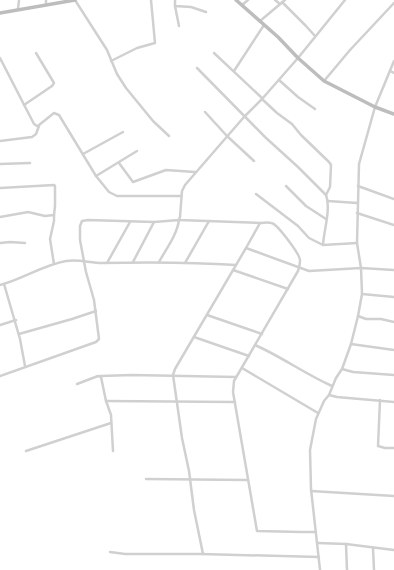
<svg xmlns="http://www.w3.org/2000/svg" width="394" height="570" font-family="Arial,sans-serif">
<rect width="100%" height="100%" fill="#fff"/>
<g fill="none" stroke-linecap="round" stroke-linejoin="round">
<g stroke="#d0d0d0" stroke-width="2.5">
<polyline points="46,0 46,5"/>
<polyline points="75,0 107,50 117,74 126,88 153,121 169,136"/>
<polyline points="175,0 175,6 191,7 206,12"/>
<polyline points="275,0 280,4"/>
<polyline points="345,0 298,58 262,99 244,117 185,185 182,191 180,217 179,220 260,223 246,248 309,271 361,268 394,270"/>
<polyline points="282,2 306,26 315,36"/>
<polyline points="242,5 248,0"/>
<polyline points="175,6 179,26"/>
<polyline points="18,9 19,0"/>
<polyline points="260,21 285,0"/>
<polyline points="214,53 262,98"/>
<polyline points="0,58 34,124 37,126 39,125 54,113 59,115 96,176 109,192 117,196 181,196"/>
<polyline points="111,61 137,48 155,43 151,0"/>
<polyline points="197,68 265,137 298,167 326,195"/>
<polyline points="234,71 264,25"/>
<polyline points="390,71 394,73"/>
<polyline points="279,80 298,97 315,109"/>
<polyline points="324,81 350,50 394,3"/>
<path d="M 262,99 L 277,113 L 292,124 L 301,135 L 329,162 L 331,165 L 330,187 L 326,195 C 331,210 324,229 323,245"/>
<polyline points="24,105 52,86 54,83 36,53"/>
<polyline points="205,112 227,136 254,161"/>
<polyline points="0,141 32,137 36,134 39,126"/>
<polyline points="83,154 123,132"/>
<polyline points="119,163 133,182 166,170 195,172"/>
<polyline points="0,164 30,163"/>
<polyline points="96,176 137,151"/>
<polyline points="286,186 306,206 326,219"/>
<polyline points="358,186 394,199"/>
<polyline points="0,188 54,185 55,186 55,206 54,215 45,216 28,212 0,217"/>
<polyline points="256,194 298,226 309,238 323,245 357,243"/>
<polyline points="328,201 357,203"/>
<polyline points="357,213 394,225"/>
<path d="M 260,223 C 265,223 271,221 275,225 C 280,229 301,255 300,261 C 300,264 299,268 298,271 L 234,381 L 233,392 L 257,531 L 301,532 L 316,532"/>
<polyline points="0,243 10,242 25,243"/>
<polyline points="133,262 154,222"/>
<polyline points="107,263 130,222"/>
<polyline points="185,263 209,221"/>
<polyline points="54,264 50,239 54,221 54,215"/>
<polyline points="233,270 288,289"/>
<polyline points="4,284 20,339 25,366"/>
<path d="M 0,285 C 23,279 43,265 66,261 C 79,259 90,263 102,263 C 147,262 191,262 236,265"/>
<polyline points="362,294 394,297"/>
<polyline points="207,315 262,334"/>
<polyline points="358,316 366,319 381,319 394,322"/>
<polyline points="0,325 16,320"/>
<polyline points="19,334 72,319 96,311"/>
<polyline points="194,337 249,356"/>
<polyline points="351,344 394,350"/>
<path d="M 255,345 C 282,357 305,374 332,386"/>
<polyline points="242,368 318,413"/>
<polyline points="342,369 353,372 394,375"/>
<path d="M 0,376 L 96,342 L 99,339 L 94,300 L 86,272 L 80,240 L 80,226 L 82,221 L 88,220 L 154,222 L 179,220 C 177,235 166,249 159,262"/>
<polyline points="100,376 132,375 236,377"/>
<polyline points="77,384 98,376 101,377 106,401 111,415 113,451"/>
<polyline points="329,395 337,397 394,402"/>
<polyline points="380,400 378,446 385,448 394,448"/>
<polyline points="106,401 235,402"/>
<polyline points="26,451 111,423"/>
<polyline points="146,479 247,480"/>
<polyline points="311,491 394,496"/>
<polyline points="318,543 346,544 394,550"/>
<polyline points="346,544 347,570"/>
<polyline points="373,548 374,570"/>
<polyline points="110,552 125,554 201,554 319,557"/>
<polyline points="203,554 194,510 189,471 182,438 173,375 175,369 246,248"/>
<polyline points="320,570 311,489 310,450 316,419 324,401 329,395 336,378 342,369 351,344 358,316 362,294 361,268 357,243 359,164 375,107 394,61"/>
</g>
<g stroke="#bdbdbd" stroke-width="3.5">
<polyline points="236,0 278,37 298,58 324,81 375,107 394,114"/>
<polyline points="0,13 75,0"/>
</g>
</g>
</svg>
